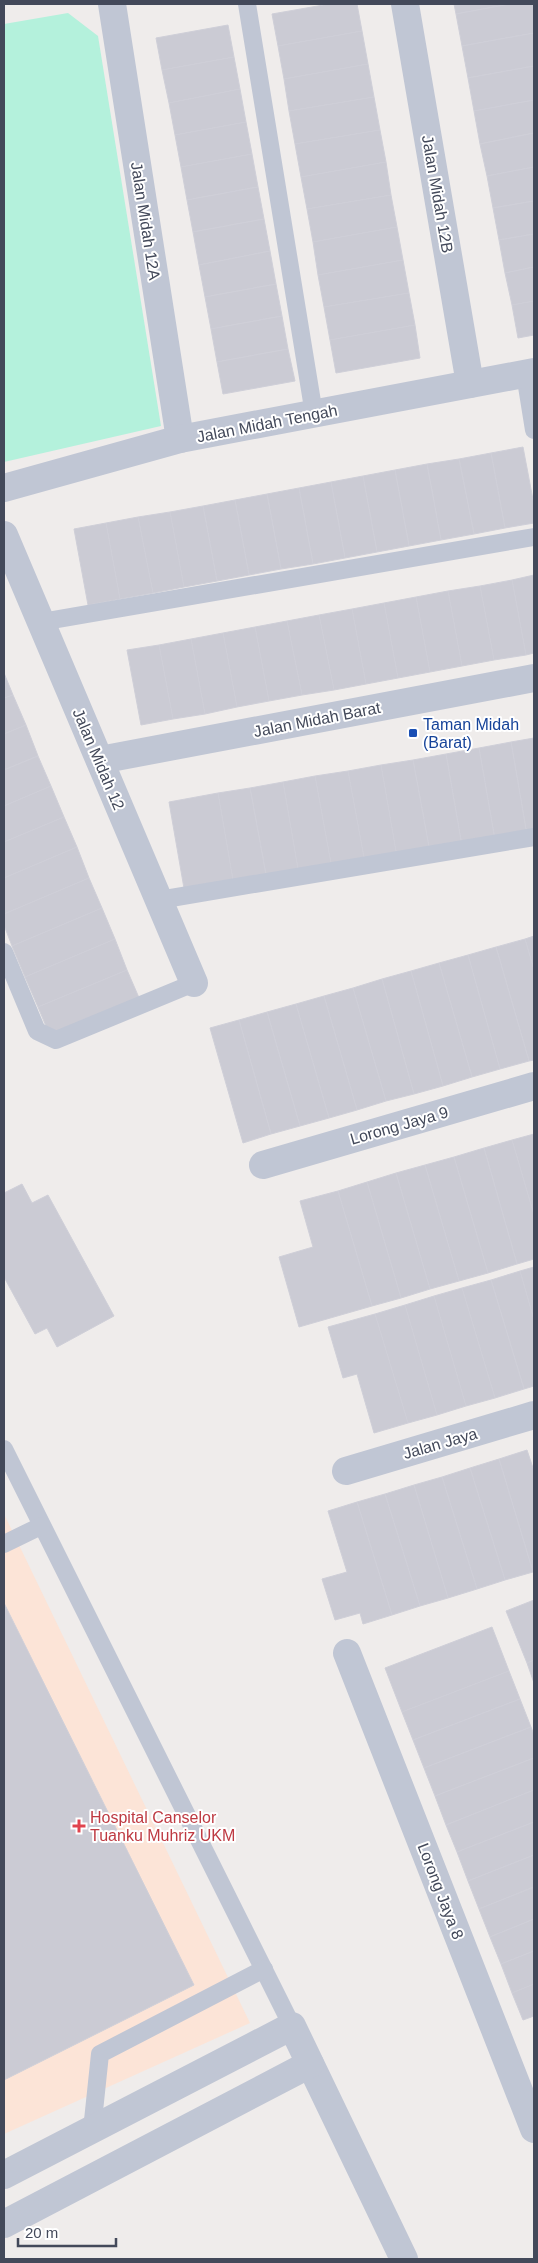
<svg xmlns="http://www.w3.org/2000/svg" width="538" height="2263" font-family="Helvetica,sans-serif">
<rect width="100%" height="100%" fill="#efeceb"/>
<polygon fill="#fce4d7" points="4,1514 250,2023 4,2134"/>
<polygon fill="#b4f1dc" points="68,13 98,36 161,426 4,462 4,24"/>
<g fill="#cbcbd4" stroke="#cfcfd8">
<polygon points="329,4 357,4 362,31 278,46 272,14"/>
<polygon points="454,4 510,4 456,14"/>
<polygon points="510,4 534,4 534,33 462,46 456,14"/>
<polygon points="228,25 234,57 162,70 156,38"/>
<polygon points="362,31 368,64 284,79 278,46"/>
<polygon points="534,33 534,66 468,78 462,46"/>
<polygon points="234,57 240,89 169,103 162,70"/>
<polygon points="368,64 374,97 289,111 284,79"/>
<polygon points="534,66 534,100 474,111 468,78"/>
<polygon points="240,89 246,122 175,135 169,103"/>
<polygon points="374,97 380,130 295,144 289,111"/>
<polygon points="534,100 534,133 480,144 474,111"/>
<polygon points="246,122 252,154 181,167 175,135"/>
<polygon points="380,130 386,162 301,177 295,144"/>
<polygon points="534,133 534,167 487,176 480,144"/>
<polygon points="252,154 258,187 187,200 181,167"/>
<polygon points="386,162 391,195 307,209 301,177"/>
<polygon points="534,167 534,201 493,208 487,176"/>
<polygon points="258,187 264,219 193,232 187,200"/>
<polygon points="391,195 397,227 313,242 307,209"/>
<polygon points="534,201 534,234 499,240 493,208"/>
<polygon points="264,219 270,251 199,265 193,232"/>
<polygon points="397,227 403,260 318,275 313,242"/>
<polygon points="534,234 534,267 505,273 499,240"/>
<polygon points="270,251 276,284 205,297 199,265"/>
<polygon points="403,260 409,293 324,307 318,275"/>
<polygon points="534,267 534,301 512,305 505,273"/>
<polygon points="276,284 282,316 211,329 205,297"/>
<polygon points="409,293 415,325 330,340 324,307"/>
<polygon points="534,301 534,335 518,338 512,305"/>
<polygon points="282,316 288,349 217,362 211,329"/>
<polygon points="415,325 420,358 336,373 330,340"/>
<polygon points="288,349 295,381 223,394 217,362"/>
<polygon points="523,447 534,505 534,523 505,528 491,453"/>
<polygon points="491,453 505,528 474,534 459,459"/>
<polygon points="459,459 474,534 441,540 427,464"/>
<polygon points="427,464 441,540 409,546 395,470"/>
<polygon points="395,470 409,546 377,552 363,476"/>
<polygon points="363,476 377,552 345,558 331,482"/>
<polygon points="331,482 345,558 313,564 299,488"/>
<polygon points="299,488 313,564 281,569 267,494"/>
<polygon points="267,494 281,569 249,575 235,500"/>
<polygon points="235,500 249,575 217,581 203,506"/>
<polygon points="203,506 217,581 184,587 170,512"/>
<polygon points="170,512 184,587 153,593 138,517"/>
<polygon points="138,517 153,593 120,599 106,523"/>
<polygon points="106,523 120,599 88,605 74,529"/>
<polygon points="534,575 534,653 526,655 512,580"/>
<polygon points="512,580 526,655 494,660 480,586"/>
<polygon points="480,586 494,660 462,666 448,591"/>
<polygon points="448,591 462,666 430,672 416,597"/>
<polygon points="416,597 430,672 398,678 384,603"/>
<polygon points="384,603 398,678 366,684 352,609"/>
<polygon points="352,609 366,684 334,690 319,615"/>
<polygon points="319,615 334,690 302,695 287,621"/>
<polygon points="287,621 302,695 269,701 255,627"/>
<polygon points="255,627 269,701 237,707 223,633"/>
<polygon points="223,633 237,707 205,714 191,639"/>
<polygon points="191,639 205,714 173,719 159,645"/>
<polygon points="159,645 173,719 141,725 127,650"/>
<polygon points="4,673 13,695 4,698"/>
<polygon points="13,695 26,725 4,734 4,698"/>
<polygon points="26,725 38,756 4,770 4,734"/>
<polygon points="534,738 534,834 527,835 511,742"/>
<polygon points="511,742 527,835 495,840 479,748"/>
<polygon points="479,748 495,840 462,846 446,754"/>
<polygon points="446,754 462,846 430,852 413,760"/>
<polygon points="38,756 51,786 4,806 4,770"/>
<polygon points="413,760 430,852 397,857 381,765"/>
<polygon points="381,765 397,857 365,863 348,771"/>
<polygon points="348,771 365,863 332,869 315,776"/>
<polygon points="315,776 332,869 299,875 283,782"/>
<polygon points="283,782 299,875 267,880 250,788"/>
<polygon points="51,786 64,817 4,842 4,806"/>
<polygon points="250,788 267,880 234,886 218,793"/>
<polygon points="218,793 234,886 185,894 169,802"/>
<polygon points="64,817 77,847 4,878 4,842"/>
<polygon points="77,847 89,878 4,914 4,878"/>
<polygon points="89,878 102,908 12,946 4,925 4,914"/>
<polygon points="102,908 115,939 25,977 12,946"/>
<polygon points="534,936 534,970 525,939"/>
<polygon points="115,939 127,970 38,1007 25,977"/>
<polygon points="525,939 534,970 534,1060 529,1061 496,947"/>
<polygon points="496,947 529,1061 500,1069 468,955"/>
<polygon points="468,955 500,1069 472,1077 439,963"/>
<polygon points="439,963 472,1077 443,1086 411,971"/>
<polygon points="127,970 140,1000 51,1038 38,1007"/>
<polygon points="411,971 443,1086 414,1094 382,979"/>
<polygon points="382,979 414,1094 386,1101 353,988"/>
<polygon points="353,988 386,1101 357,1110 324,996"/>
<polygon points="324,996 357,1110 329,1118 296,1004"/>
<polygon points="296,1004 329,1118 300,1126 267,1012"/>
<polygon points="267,1012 300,1126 271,1134 239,1020"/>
<polygon points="239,1020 271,1134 243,1143 210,1028"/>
<polygon points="534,1134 534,1215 512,1140"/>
<polygon points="512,1140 534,1215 534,1259 517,1264 484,1148"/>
<polygon points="484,1148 517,1264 488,1273 454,1157"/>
<polygon points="454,1157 488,1273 459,1281 425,1165"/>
<polygon points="425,1165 459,1281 430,1289 396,1173"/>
<polygon points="396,1173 430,1289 401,1298 367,1182"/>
<polygon points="367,1182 401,1298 372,1306 338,1191"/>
<polygon points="22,1184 32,1203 48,1195 114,1316 57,1347 47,1328 35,1334 4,1277 4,1193"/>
<polygon points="338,1191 372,1306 299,1327 279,1257 313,1247 300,1201"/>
<polygon points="534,1267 534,1320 520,1271"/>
<polygon points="520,1271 534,1320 534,1386 524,1389 491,1280"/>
<polygon points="491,1280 524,1389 495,1398 462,1288"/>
<polygon points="462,1288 495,1398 466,1406 434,1296"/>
<polygon points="434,1296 466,1406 437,1415 405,1305"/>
<polygon points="405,1305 437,1415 408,1423 375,1314"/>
<polygon points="375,1314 408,1423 374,1433 357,1374 343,1378 328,1327"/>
<polygon points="527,1450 534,1471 533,1572 499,1459"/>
<polygon points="499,1459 533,1572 505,1580 470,1468"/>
<polygon points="470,1468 505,1580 477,1589 442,1477"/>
<polygon points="442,1477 477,1589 448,1598 414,1485"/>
<polygon points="414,1485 448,1598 420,1606 385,1494"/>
<polygon points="385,1494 420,1606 392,1615 357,1502"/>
<polygon points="357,1502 392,1615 363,1624 360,1613 335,1620 322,1579 347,1572 328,1511"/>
<polygon points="534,1600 534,1660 527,1663 506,1611"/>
<polygon points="4,1603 194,1985 4,2080"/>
<polygon points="492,1627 509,1671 402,1712 385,1668"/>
<polygon points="534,1660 534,1683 527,1663"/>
<polygon points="509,1671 520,1699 413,1740 402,1712"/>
<polygon points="520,1699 531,1727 424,1768 413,1740"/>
<polygon points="531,1727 534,1735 534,1758 435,1796 424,1768"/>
<polygon points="534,1758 534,1790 446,1825 435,1796"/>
<polygon points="534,1790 534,1822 457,1852 446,1825"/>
<polygon points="534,1822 534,1855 468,1881 457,1852"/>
<polygon points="534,1855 534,1887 479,1909 468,1881"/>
<polygon points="534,1887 534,1919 490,1937 479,1909"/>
<polygon points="534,1919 534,1951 501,1964 490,1937"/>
<polygon points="534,1951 534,1984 512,1993 501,1964"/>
<polygon points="534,1984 534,2016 523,2020 512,1993"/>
</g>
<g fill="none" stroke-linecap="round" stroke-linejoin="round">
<g stroke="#c0c6d4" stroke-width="18">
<polyline points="247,4 314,414"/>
<polyline points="525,374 534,430"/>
<polyline points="41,622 534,537"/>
<polyline points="159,900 534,837"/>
<polyline points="4,952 37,1031 56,1040 194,983"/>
<polyline points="4,1449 292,2026"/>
<polyline points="4,1544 41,1526"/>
<polyline points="92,2130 100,2054 264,1969"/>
</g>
<g stroke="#c0c6d4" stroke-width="28">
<polyline points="112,4 180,439"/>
<polyline points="405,4 470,384"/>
<polyline points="4,488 180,439 534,372"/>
<polyline points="4,535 194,983"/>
<polyline points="100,760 534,678"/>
<polyline points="263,1165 534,1086"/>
<polyline points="346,1471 534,1415"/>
<polyline points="347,1653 534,2129"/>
<polyline points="4,2175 292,2026 404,2259"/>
<polyline points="4,2224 310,2064"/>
</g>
</g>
<rect fill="#1a4fb4" stroke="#fff" stroke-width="2" x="408" y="728" width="10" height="10" rx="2.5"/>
<path fill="#e0444e" stroke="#fff" stroke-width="2" d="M76.5 1818.5h5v5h5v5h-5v5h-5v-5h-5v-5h5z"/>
<g text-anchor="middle" stroke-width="4" stroke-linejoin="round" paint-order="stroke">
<g font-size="16" fill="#43495a" stroke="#fff">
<text transform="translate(438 194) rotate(80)" y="6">Jalan Midah 12B</text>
<text transform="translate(146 221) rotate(81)" y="6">Jalan Midah 12A</text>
<text transform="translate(267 423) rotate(-11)" y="6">Jalan Midah Tengah</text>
<text transform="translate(317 719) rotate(-11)" y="6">Jalan Midah Barat</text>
<text transform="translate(99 759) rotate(67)" y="6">Jalan Midah 12</text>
<text transform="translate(399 1125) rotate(-16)" y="6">Lorong Jaya 9</text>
<text transform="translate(440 1443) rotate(-16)" y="6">Jalan Jaya</text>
<text transform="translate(441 1891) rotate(69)" y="6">Lorong Jaya 8</text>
</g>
<g font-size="16" fill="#164399" stroke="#fff" text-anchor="start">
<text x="423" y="730">Taman Midah<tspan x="423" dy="18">(Barat)</tspan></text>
</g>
<g font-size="16" fill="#be3a42" stroke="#fff" text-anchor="start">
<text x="90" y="1823">Hospital Canselor<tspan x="90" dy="18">Tuanku Muhriz UKM</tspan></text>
</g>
</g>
<rect width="538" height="2263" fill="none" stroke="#43495a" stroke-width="10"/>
<path d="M18 2238v8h98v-8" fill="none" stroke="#43495a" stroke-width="2.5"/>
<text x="25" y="2238" font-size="15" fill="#43495a" stroke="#ffffff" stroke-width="4" paint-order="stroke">20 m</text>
</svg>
